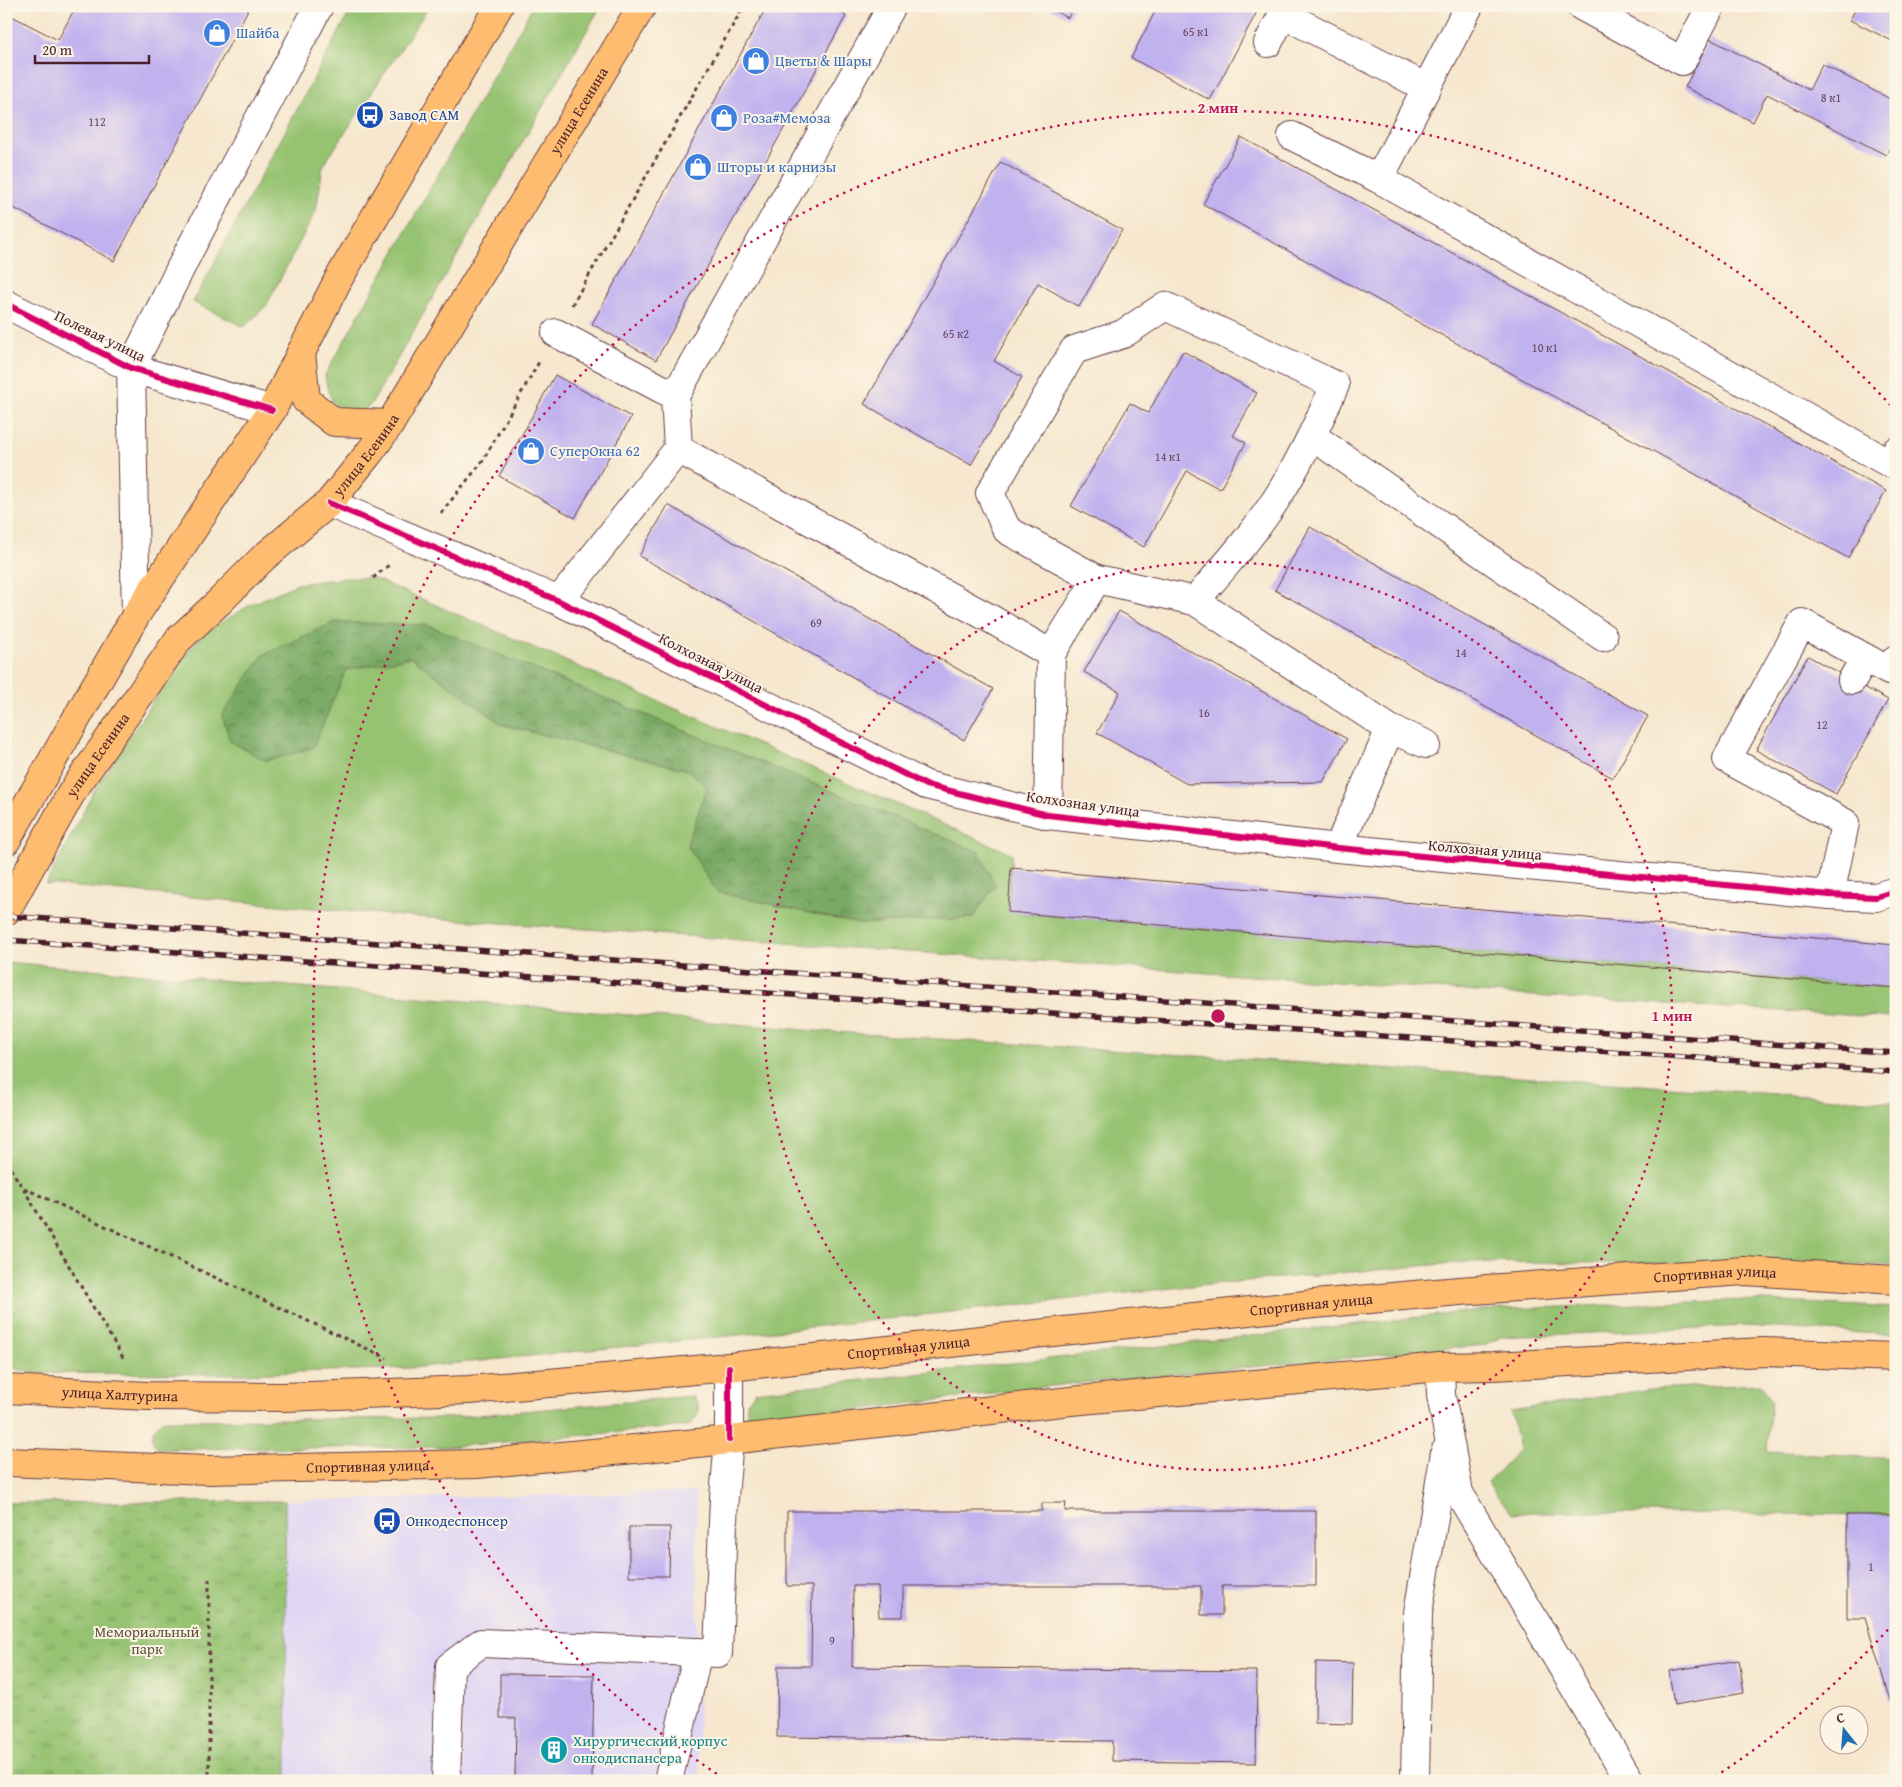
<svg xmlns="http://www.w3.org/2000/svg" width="1902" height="1787" font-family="'Gentium Book Plus',serif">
<defs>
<pattern id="forest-crowns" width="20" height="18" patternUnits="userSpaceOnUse" patternTransform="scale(1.25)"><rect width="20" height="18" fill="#78a963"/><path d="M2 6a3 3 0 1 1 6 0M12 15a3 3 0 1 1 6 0" fill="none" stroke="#648952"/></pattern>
<pattern id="park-tufts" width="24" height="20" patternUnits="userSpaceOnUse" patternTransform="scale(1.25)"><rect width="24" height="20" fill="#96c371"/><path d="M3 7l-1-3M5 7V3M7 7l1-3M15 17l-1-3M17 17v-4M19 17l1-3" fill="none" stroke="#7c9e5d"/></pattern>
</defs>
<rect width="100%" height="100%" fill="#fcf5e5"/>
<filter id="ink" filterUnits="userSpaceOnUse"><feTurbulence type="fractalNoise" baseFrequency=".02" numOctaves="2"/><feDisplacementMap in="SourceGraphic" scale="10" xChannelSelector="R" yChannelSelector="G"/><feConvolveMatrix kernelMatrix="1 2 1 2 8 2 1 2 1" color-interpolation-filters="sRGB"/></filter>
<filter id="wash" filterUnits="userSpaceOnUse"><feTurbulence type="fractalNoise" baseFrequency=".0096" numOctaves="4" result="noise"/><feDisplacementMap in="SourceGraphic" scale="20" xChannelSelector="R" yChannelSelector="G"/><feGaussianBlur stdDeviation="1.12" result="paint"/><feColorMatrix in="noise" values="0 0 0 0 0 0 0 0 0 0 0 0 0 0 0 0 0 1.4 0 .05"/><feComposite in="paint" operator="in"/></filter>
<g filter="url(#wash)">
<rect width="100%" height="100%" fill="#f6e7ce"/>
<polygon fill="#dfd5f5" points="696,1492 699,1781 287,1781 285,1501"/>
<g fill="#96c371" stroke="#70714e" fill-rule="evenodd">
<polygon points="353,6 433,6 426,11 323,166 316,211 266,306 244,327 193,302"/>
<path d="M 533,6 L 601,6 L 372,403 L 362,412 C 333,410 329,402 325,375 Z"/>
<path d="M 344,578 L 373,578 L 1012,854 L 1008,912 L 1896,988 L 1896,1018 L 1548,997 L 402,916 L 46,884 L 93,793 L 167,679 L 202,634 L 250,605 L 297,584 ZM 427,625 L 979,852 L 995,885 L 973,918 L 859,924 L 717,892 L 687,845 L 707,787 L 688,770 L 503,725 L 411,657 L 346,670 Z"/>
<polygon points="6,962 818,1031 1896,1102 1896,1265 1467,1262 1200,1285 729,1336 410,1368 242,1374 32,1373 6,1366"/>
<polygon points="1746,1300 1896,1308 1896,1335 1745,1326 1501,1337 1486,1345 1069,1384 756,1422 747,1415 747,1402 756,1392 1482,1310"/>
<polygon points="1761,1384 1771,1400 1767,1451 1896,1459 1896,1515 1531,1512 1512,1514 1487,1483 1519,1450 1511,1411 1650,1389"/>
<path d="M 692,1396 C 702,1409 700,1414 689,1426 L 447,1447 L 158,1449 L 152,1441 L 153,1430 L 163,1420 L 445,1418 Z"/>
</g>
<polygon fill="url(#forest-crowns)" stroke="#616447" points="335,622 427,625 979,852 995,885 973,918 859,924 717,892 687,845 707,787 688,770 503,725 411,657 346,670 313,748 266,761 230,741 222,715 263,655"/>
<polygon fill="url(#park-tufts)" stroke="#70714e" points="285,1501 287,1781 6,1781 6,1503"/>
<g id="blocks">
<g fill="#c0b1ef">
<polygon points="76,6 250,6 114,261 6,204 6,13 58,40"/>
<polygon points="767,6 829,6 846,16 656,360 592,324"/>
<polygon points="1047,6 1074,6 1068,18"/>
<polygon points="1158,6 1260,6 1210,100 1131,58"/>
<polygon points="1857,6 1896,6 1896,43 1850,20"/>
<polygon points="1710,39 1809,90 1822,64 1896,102 1896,136 1886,155 1767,94 1753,122 1685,87"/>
<polygon points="1241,137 1886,491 1848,558 1203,204"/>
<polygon points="1001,162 1122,230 1079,307 1038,283 994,361 1022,377 971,465 864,404"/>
<polygon points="1183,351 1257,393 1233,436 1246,443 1220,489 1187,471 1144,547 1071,506 1130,403 1148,413"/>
<polygon points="555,375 631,417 575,518 499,476"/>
<polygon points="668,505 993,689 964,740 639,556"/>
<polygon points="1310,527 1648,716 1613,778 1275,590"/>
<polygon points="1119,611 1347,739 1323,782 1187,784 1097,733 1120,692 1084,672"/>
<polygon points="1808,656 1888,700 1836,794 1756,750"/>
<polygon points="1011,868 1896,945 1896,988 1008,912"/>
<polygon points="1042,1503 1066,1503 1065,1511 1316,1511 1316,1586 1222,1586 1222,1615 1201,1615 1201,1586 903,1586 903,1617 879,1617 878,1586 853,1586 852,1667 1257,1671 1256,1763 1112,1761 1112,1741 777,1737 778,1666 811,1666 812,1586 787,1586 787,1511 1042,1511"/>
<polygon points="1847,1515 1896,1515 1896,1711 1888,1694 1865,1618 1847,1618"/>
<polygon points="629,1527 670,1527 669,1576 629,1576"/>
<polygon points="1739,1660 1744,1693 1674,1705 1669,1671"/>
<polygon points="1316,1662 1353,1663 1352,1724 1315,1723"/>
<polygon points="500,1674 594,1675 592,1781 515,1781 516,1718 500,1718"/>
</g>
</g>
</g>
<g filter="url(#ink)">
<use href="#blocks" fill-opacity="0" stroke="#643d43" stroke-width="1"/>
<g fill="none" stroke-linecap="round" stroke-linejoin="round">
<g stroke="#643d43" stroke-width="30">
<g id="minor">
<polyline points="1581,6 1682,61 1711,6"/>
<polyline points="1268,43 1283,14 1427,88"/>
<polyline points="1292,136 1379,179 1889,463 1896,451"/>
<polyline points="1379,179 1469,6"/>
<polyline points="6,304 131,368 272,410"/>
<path d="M 1165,306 L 1335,385 C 1318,424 1300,462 1277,498 C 1253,535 1224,567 1195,601 L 1097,579 L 1007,530 L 990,493 L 1074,350 L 1123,334 Z"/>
<polyline points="556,333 675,396"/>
<polyline points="1312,436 1603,637"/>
<polyline points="678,449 991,619 1051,654"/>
<polyline points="329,503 559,601 926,785 1048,815 1338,848 1830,895 1876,897 1896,891"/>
<polyline points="559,601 678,449 675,396 892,6"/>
<polyline points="1195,601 1390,729 1338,848"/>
<polyline points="136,615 131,368 189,251 319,6"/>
<polyline points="1852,680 1865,658"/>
<polyline points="1390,729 1426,744"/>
<polyline points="1048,815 1051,654 1097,579"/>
<polyline points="1830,895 1845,823 1727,759 1802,623 1889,671 1896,659"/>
<polyline points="1440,1367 1441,1395 1459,1493 1630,1781"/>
<polyline points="446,1781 450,1666 481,1643 718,1653 724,1497 729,1440 729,1367"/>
<polyline points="668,1781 698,1652"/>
<polyline points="1415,1781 1418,1613 1445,1452"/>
</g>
</g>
<g stroke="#643d43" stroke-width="30">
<g id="major">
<polyline points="301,352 306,400 334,422 390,424"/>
<polyline points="6,841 136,615 272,410 339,278 499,6"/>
<path id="s1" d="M 6,911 L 72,792 L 178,640 L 219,602 L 263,558 L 329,503 L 370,452 L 390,424 L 642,6"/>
<path id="s2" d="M 6,1389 L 148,1396 L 284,1397 L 469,1390 L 729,1367 L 1314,1304 L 1459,1291 L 1744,1271 L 1896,1280"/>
<path id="s3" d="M 6,1462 L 208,1470 L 477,1464 L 729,1440 L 1071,1401 L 1440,1367 L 1493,1366 L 1763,1352 L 1896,1357"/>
</g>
</g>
<g stroke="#643d43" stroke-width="3" stroke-dasharray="4 4" stroke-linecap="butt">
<polyline points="572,305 744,6"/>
<polyline points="441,513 482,462 539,362"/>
<polyline points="373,578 389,565"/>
<polyline points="6,1162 23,1188 125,1361"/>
<polyline points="24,1188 387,1358"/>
<polyline points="209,1579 209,1781"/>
</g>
<use href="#minor" stroke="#fff" stroke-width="28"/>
<use href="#major" stroke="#fdbc6f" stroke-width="28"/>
<g stroke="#4a1f2b" stroke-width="5.5">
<g id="rail">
<polyline points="6,916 1896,1053"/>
<polyline points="6,940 1896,1072"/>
</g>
</g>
<use href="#rail" stroke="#fcf5e5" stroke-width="4" stroke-dasharray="11" stroke-linecap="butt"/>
<g stroke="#fcf5e5" stroke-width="9">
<g id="cycleway">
<polyline points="6,304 131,368 272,410"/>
<polyline points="329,503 559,601 926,785 1048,815 1338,848 1830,895 1876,897 1896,891"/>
<polyline points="729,1367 729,1440"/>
</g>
</g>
<use href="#cycleway" stroke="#d6006c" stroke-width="6"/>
</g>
</g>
<g fill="none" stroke="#c2185b" stroke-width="2.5" stroke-dasharray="2.5 5">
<circle cx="1218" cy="1016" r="454"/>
<path d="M1893 1624A908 908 0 0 1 1713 1778M723 1778A908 908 0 1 1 1893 408"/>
</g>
<defs>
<g id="shop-disc" transform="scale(1.4375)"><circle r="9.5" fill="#3f7fe0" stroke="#fcf5e5"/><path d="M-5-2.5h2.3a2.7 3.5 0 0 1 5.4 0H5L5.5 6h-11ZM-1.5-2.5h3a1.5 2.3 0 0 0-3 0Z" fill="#fff"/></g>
<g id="bus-disc" transform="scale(1.4375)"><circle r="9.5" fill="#1a4fb4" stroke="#fcf5e5"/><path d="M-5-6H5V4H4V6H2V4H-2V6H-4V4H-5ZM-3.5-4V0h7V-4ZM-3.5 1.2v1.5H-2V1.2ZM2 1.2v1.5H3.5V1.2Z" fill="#fff"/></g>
<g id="building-disc" transform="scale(1.4375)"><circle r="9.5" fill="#0f9aa8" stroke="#fcf5e5"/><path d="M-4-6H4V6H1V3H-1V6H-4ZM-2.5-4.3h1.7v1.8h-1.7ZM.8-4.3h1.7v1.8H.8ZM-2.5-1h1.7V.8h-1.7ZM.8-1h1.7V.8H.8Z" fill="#fff"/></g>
</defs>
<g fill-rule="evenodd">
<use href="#shop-disc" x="217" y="33"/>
<use href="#shop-disc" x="756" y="61"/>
<use href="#bus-disc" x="370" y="115"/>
<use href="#shop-disc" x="724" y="118"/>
<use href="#shop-disc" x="698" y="167"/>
<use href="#shop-disc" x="531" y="451"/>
<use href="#bus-disc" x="387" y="1521"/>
<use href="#building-disc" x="554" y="1750"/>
</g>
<g text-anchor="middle" stroke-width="4" stroke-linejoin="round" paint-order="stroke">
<g font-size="12" fill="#68445c">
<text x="1196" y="36">65 к1</text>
<text x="1831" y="102">8 к1</text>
<text x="97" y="126">112</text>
<text x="956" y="338">65 к2</text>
<text x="1545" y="352">10 к1</text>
<text x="1168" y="461">14 к1</text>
<text x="816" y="627">69</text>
<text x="1461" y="657">14</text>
<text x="1204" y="717">16</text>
<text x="1822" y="729">12</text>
<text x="1871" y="1571">1</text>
<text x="832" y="1645">9</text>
</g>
<g font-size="15" fill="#366cbe" stroke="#fcf5e5" text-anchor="start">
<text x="236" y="38">Шайба</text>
<text x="775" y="66">Цветы &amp; Шары</text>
<text x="743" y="123">Роза#Мемоза</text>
<text x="717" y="172">Шторы и карнизы</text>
<text x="550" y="456">СуперОкна 62</text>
</g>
<g font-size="15" fill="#4a1f2b" stroke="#fcf5e5">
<text dy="5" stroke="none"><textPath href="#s1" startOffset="991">улица Есенина</textPath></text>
<text transform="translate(100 336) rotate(26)" y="5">Полевая улица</text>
<text dy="5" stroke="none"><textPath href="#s1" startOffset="586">улица Есенина</textPath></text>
<text transform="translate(711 663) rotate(27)" y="5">Колхозная улица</text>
<text dy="5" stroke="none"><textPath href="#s1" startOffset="181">улица Есенина</textPath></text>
<text transform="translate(1083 804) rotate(8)" y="5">Колхозная улица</text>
<text transform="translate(1485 850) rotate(5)" y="5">Колхозная улица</text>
<text dy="5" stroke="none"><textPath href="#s2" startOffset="1715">Спортивная улица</textPath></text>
<text dy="5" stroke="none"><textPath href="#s2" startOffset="1310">Спортивная улица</textPath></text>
<text dy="5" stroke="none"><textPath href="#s2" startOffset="905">Спортивная улица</textPath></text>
<text dy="5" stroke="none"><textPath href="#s2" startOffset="114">улица Халтурина</textPath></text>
<text dy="5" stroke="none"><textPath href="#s3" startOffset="362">Спортивная улица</textPath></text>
</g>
<g font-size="15" fill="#164399" stroke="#fcf5e5" text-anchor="start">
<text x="389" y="120">Завод САМ</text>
<text x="406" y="1526">Онкодеспонсер</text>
</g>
<g font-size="15" fill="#615040" stroke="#fcf5e5">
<text x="147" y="1637">Мемориальный<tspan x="147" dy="17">парк</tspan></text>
</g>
<g font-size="15" fill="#0d838f" stroke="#fcf5e5" text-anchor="start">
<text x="573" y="1746">Хирургический корпус<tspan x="573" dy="17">онкодиспансера</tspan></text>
</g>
</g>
<circle cx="1218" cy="1016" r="8" fill="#c2185b" stroke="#fcf5e5" stroke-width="2.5"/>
<g font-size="15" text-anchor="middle" font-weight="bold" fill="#c2185b" stroke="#fcf5e5" stroke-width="4" stroke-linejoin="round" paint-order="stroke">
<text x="1218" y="113">2 мин</text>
<text x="1672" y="1021">1 мин</text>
</g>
<rect width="1902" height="1787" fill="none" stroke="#fcf5e5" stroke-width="25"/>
<g transform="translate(1844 1730) rotate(343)"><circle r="24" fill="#fcf5e5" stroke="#b59f9b"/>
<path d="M0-4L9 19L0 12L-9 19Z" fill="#1f6fb2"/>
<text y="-8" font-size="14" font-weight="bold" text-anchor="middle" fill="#4a1f2b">С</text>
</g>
<path d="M35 55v8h114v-8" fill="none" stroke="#4a1f2b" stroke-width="2.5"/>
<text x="42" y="55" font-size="15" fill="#4a1f2b" stroke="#fcf5e5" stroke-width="4" paint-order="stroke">20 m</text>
</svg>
